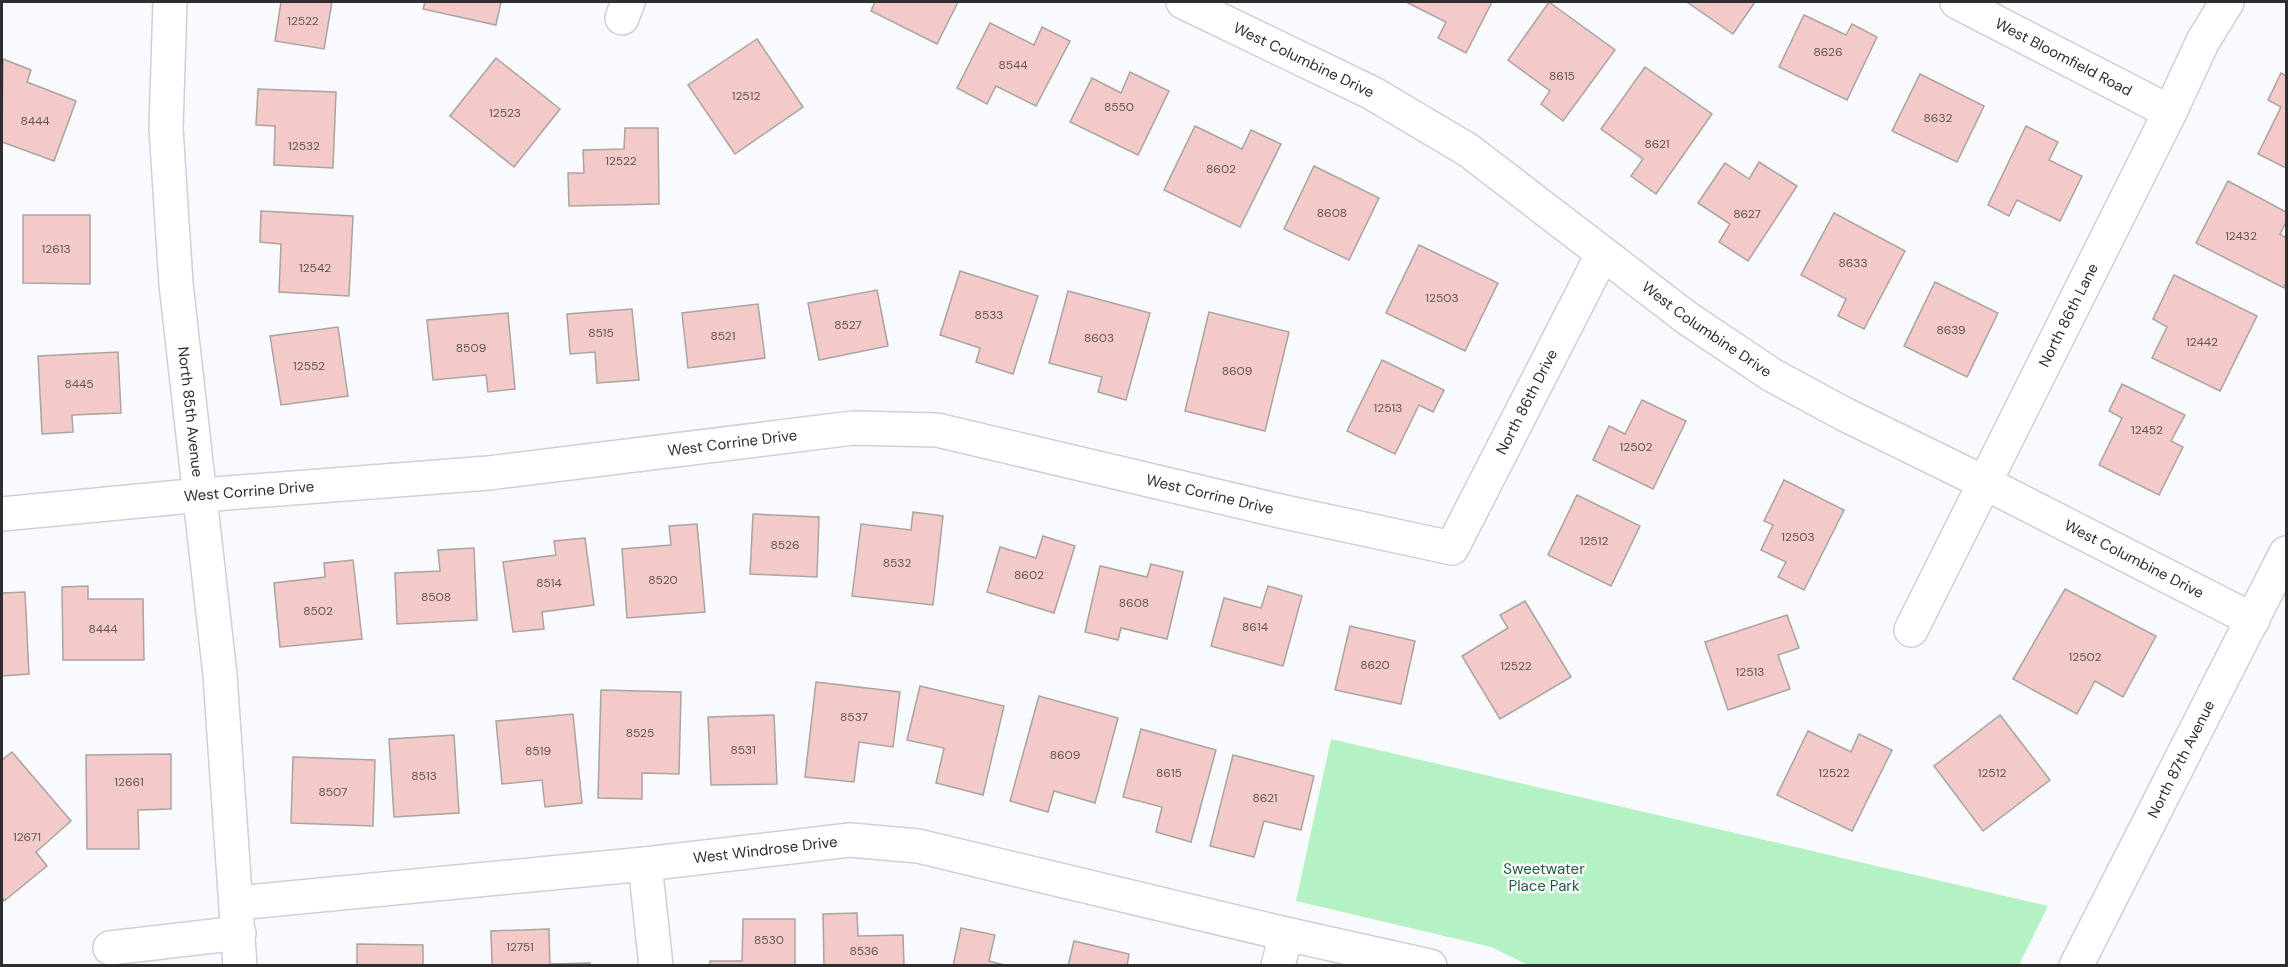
<svg xmlns="http://www.w3.org/2000/svg" width="2288" height="967" font-family="'DM Sans',sans-serif">
<rect width="100%" height="100%" fill="#f9fafe"/>
<polygon fill="#b4f1c3" points="1331,739 2048,906 2019,965 1528,965 1491,947 1296,901"/>
<g fill="#f3cac8" stroke="#aaa3a2" stroke-width="1.5">
<polygon points="281,2 332,2 324,49 275,41"/>
<polygon points="425,2 501,2 496,25 423,9"/>
<polygon points="875,2 958,2 937,44 871,11"/>
<polygon points="1406,2 1492,2 1466,53 1438,38 1446,22"/>
<polygon points="1549,2 1615,50 1563,121 1541,104 1550,91 1508,60"/>
<polygon points="1687,2 1755,2 1733,34"/>
<polygon points="1804,15 1846,35 1852,24 1877,37 1847,100 1779,67"/>
<polygon points="990,23 1034,45 1042,27 1070,41 1036,106 996,86 987,104 957,88"/>
<polygon points="757,39 803,107 735,154 688,85"/>
<polygon points="496,58 560,109 514,167 450,116"/>
<polygon points="3,59 31,70 27,82 76,101 54,161 2,142"/>
<polygon points="1645,67 1712,114 1656,194 1631,176 1643,159 1601,129"/>
<polygon points="1130,72 1169,91 1138,155 1070,122 1092,78 1121,93"/>
<polygon points="2281,73 2286,76 2286,168 2258,154 2281,107 2268,100"/>
<polygon points="1920,74 1984,106 1957,162 1892,131"/>
<polygon points="258,89 336,92 333,168 274,165 275,126 256,125"/>
<polygon points="1195,126 1242,149 1251,130 1281,144 1240,227 1164,190"/>
<polygon points="2026,126 2058,142 2049,160 2082,176 2060,221 2017,200 2009,216 1988,205"/>
<polygon points="625,128 658,128 659,204 569,206 568,173 584,173 583,150 624,149"/>
<polygon points="1759,162 1797,186 1748,261 1719,242 1730,224 1698,203 1725,163 1749,179"/>
<polygon points="1314,166 1379,198 1349,260 1284,229"/>
<polygon points="2228,181 2286,212 2286,222 2280,234 2286,238 2286,282 2284,288 2196,243"/>
<polygon points="261,211 353,216 349,296 279,292 281,244 260,242"/>
<polygon points="1834,213 1905,251 1864,329 1838,316 1846,299 1801,275"/>
<polygon points="23,215 90,215 90,284 23,283"/>
<polygon points="1419,245 1498,283 1465,351 1386,313"/>
<polygon points="960,271 1038,296 1013,374 976,362 980,348 940,335"/>
<polygon points="2174,275 2257,316 2220,391 2152,358 2167,327 2153,319"/>
<polygon points="1935,282 1998,313 1967,377 1904,346"/>
<polygon points="877,290 888,346 819,360 808,303"/>
<polygon points="1068,291 1150,313 1126,400 1098,392 1102,377 1049,363"/>
<polygon points="758,304 765,358 688,368 682,313"/>
<polygon points="632,309 639,380 597,383 595,352 570,354 567,314"/>
<polygon points="1209,312 1289,332 1265,431 1185,411"/>
<polygon points="508,313 515,389 488,392 486,375 433,380 427,320"/>
<polygon points="338,327 348,396 281,405 270,336"/>
<polygon points="118,352 121,413 72,415 73,432 42,434 38,356"/>
<polygon points="1382,360 1444,390 1433,412 1419,405 1395,454 1347,431"/>
<polygon points="2122,384 2185,415 2171,441 2183,447 2159,495 2099,465 2122,418 2109,411"/>
<polygon points="1642,400 1686,421 1653,489 1593,460 1609,426 1625,434"/>
<polygon points="1784,480 1844,510 1804,590 1778,577 1786,562 1761,550 1773,525 1764,521"/>
<polygon points="1577,495 1640,526 1611,586 1548,555"/>
<polygon points="913,512 943,516 933,605 852,596 861,524 911,530"/>
<polygon points="753,514 819,517 817,577 750,574"/>
<polygon points="697,524 705,612 627,618 622,549 671,545 669,526"/>
<polygon points="1043,536 1075,546 1054,613 987,592 1000,547 1036,558"/>
<polygon points="585,538 594,605 542,612 544,629 513,632 503,562 556,555 554,541"/>
<polygon points="474,548 477,620 397,624 395,573 440,571 438,550"/>
<polygon points="353,560 362,639 280,647 274,583 325,577 324,563"/>
<polygon points="1151,564 1183,572 1167,639 1121,628 1118,640 1085,632 1100,566 1147,577"/>
<polygon points="88,586 88,599 143,599 144,660 63,660 62,587"/>
<polygon points="1268,586 1302,596 1283,666 1211,646 1224,598 1261,608"/>
<polygon points="2065,589 2156,636 2123,697 2095,681 2077,714 2013,679"/>
<polygon points="25,592 29,674 2,676 2,593"/>
<polygon points="1525,601 1571,677 1500,719 1462,656 1508,628 1500,615"/>
<polygon points="1787,615 1799,648 1778,655 1790,689 1728,710 1705,642"/>
<polygon points="1350,626 1415,641 1401,704 1335,690"/>
<polygon points="816,682 900,692 893,747 859,742 854,782 805,777"/>
<polygon points="920,686 1004,706 983,795 936,783 944,748 907,740"/>
<polygon points="601,690 681,692 679,774 642,773 642,799 598,798"/>
<polygon points="1039,696 1118,718 1095,803 1054,791 1048,812 1010,801"/>
<polygon points="573,714 582,803 545,807 542,780 502,784 496,721"/>
<polygon points="774,715 777,784 711,785 708,717"/>
<polygon points="2000,715 2050,780 1983,831 1934,766"/>
<polygon points="1141,729 1216,750 1191,842 1156,832 1162,807 1123,797"/>
<polygon points="1808,731 1851,752 1859,734 1892,750 1852,831 1777,795"/>
<polygon points="454,735 459,813 394,817 389,739"/>
<polygon points="12,752 71,821 36,852 47,866 4,901 2,897 2,760"/>
<polygon points="171,754 171,809 138,810 139,849 87,849 86,755"/>
<polygon points="1233,755 1314,776 1301,830 1264,821 1254,857 1210,846"/>
<polygon points="293,757 375,760 373,826 291,823"/>
<polygon points="857,913 858,936 903,935 904,966 824,966 823,914"/>
<polygon points="743,919 795,919 795,966 710,966 710,961 742,961"/>
<polygon points="961,928 995,935 989,961 1008,966 953,966"/>
<polygon points="549,929 550,964 590,963 590,966 492,966 491,931"/>
<polygon points="1074,941 1129,954 1127,966 1068,966"/>
<polygon points="357,944 423,945 423,966 357,966"/>
</g>
<g fill="none" stroke-linecap="round" stroke-linejoin="round">
<g stroke="#cdd0d6" stroke-width="36">
<g id="minor">
<path id="s1" d="M 170,2 L 166,128 L 176,284 L 220,675 L 240,966"/>
<path id="s2" d="M 1183,2 L 1372,93 L 1468,150 L 1687,318 L 1772,375 L 1844,414 L 1985,483 L 2253,620"/>
<path id="s3" d="M 1957,2 L 2170,112"/>
<polyline points="622,18 628,2"/>
<path id="s4" d="M 2,514 L 201,495 L 489,473 L 853,428 L 937,430 L 1280,511 L 1452,548 L 1602,255"/>
<path id="s5" d="M 1911,630 L 2170,112 L 2203,41 L 2227,2"/>
<polyline points="645,864 656,966"/>
<path id="s6" d="M 237,903 L 645,864 L 850,840 L 918,846 L 1286,934 L 1430,966"/>
<polyline points="110,948 239,933"/>
<polyline points="1278,966 1286,934"/>
<path id="s7" d="M 2076,966 L 2286,553"/>
</g>
</g>
<use href="#minor" stroke="#fff" stroke-width="33"/>
</g>
<g text-anchor="middle" stroke-width="5" stroke-linejoin="round" paint-order="stroke">
<g font-size="12" fill="#5f5557">
<text x="303" y="25">12522</text>
<text x="1828" y="56">8626</text>
<text x="1013" y="69">8544</text>
<text x="1562" y="80">8615</text>
<text x="746" y="100">12512</text>
<text x="1119" y="111">8550</text>
<text x="505" y="117">12523</text>
<text x="1938" y="122">8632</text>
<text x="35" y="125">8444</text>
<text x="1657" y="148">8621</text>
<text x="304" y="150">12532</text>
<text x="621" y="165">12522</text>
<text x="1221" y="173">8602</text>
<text x="1332" y="217">8608</text>
<text x="1747" y="218">8627</text>
<text x="2241" y="240">12432</text>
<text x="56" y="253">12613</text>
<text x="1853" y="267">8633</text>
<text x="315" y="272">12542</text>
<text x="1442" y="302">12503</text>
<text x="989" y="319">8533</text>
<text x="848" y="329">8527</text>
<text x="1951" y="334">8639</text>
<text x="601" y="337">8515</text>
<text x="723" y="340">8521</text>
<text x="1099" y="342">8603</text>
<text x="2202" y="346">12442</text>
<text x="471" y="352">8509</text>
<text x="309" y="370">12552</text>
<text x="1237" y="375">8609</text>
<text x="79" y="388">8445</text>
<text x="1388" y="412">12513</text>
<text x="2147" y="434">12452</text>
<text x="1636" y="451">12502</text>
<text x="1798" y="541">12503</text>
<text x="1594" y="545">12512</text>
<text x="785" y="549">8526</text>
<text x="897" y="567">8532</text>
<text x="1029" y="579">8602</text>
<text x="663" y="584">8520</text>
<text x="549" y="587">8514</text>
<text x="436" y="601">8508</text>
<text x="1134" y="607">8608</text>
<text x="318" y="615">8502</text>
<text x="1255" y="631">8614</text>
<text x="103" y="633">8444</text>
<text x="2085" y="661">12502</text>
<text x="1375" y="669">8620</text>
<text x="1516" y="670">12522</text>
<text x="1750" y="676">12513</text>
<text x="854" y="721">8537</text>
<text x="640" y="737">8525</text>
<text x="743" y="754">8531</text>
<text x="538" y="755">8519</text>
<text x="1065" y="759">8609</text>
<text x="1169" y="777">8615</text>
<text x="1834" y="777">12522</text>
<text x="1992" y="777">12512</text>
<text x="424" y="780">8513</text>
<text x="129" y="786">12661</text>
<text x="333" y="796">8507</text>
<text x="1265" y="802">8621</text>
<text x="27" y="841">12671</text>
<text x="769" y="944">8530</text>
<text x="520" y="951">12751</text>
<text x="864" y="955">8536</text>
</g>
<g font-size="15" fill="#2e2e31" stroke="#f9fafe">
<text dy="5" stroke="none"><textPath href="#s3" startOffset="120">West Bloomfield Road</textPath></text>
<text dy="5" stroke="none"><textPath href="#s2" startOffset="134">West Columbine Drive</textPath></text>
<text dy="5" stroke="none"><textPath href="#s5" startOffset="352">North 86th Lane</textPath></text>
<text dy="5" stroke="none"><textPath href="#s2" startOffset="620">West Columbine Drive</textPath></text>
<text dy="5" stroke="none"><textPath href="#s4" startOffset="1632">North 86th Drive</textPath></text>
<text dy="5" stroke="none"><textPath href="#s1" startOffset="411">North 85th Avenue</textPath></text>
<text dy="5" stroke="none"><textPath href="#s4" startOffset="734">West Corrine Drive</textPath></text>
<text dy="5" stroke="none"><textPath href="#s4" startOffset="248">West Corrine Drive</textPath></text>
<text dy="5" stroke="none"><textPath href="#s4" startOffset="1220">West Corrine Drive</textPath></text>
<text dy="5" stroke="none"><textPath href="#s2" startOffset="1106">West Columbine Drive</textPath></text>
<text dy="5" stroke="none"><textPath href="#s7" startOffset="232">North 87th Avenue</textPath></text>
<text dy="5" stroke="none"><textPath href="#s6" startOffset="531">West Windrose Drive</textPath></text>
</g>
<g font-size="15" fill="#225b36" stroke="#f9fafe">
<text x="1544" y="874">Sweetwater<tspan x="1544" dy="17">Place Park</tspan></text>
</g>
</g>
<rect width="2288" height="967" fill="none" stroke="#2e2e31" stroke-width="6"/>
</svg>
